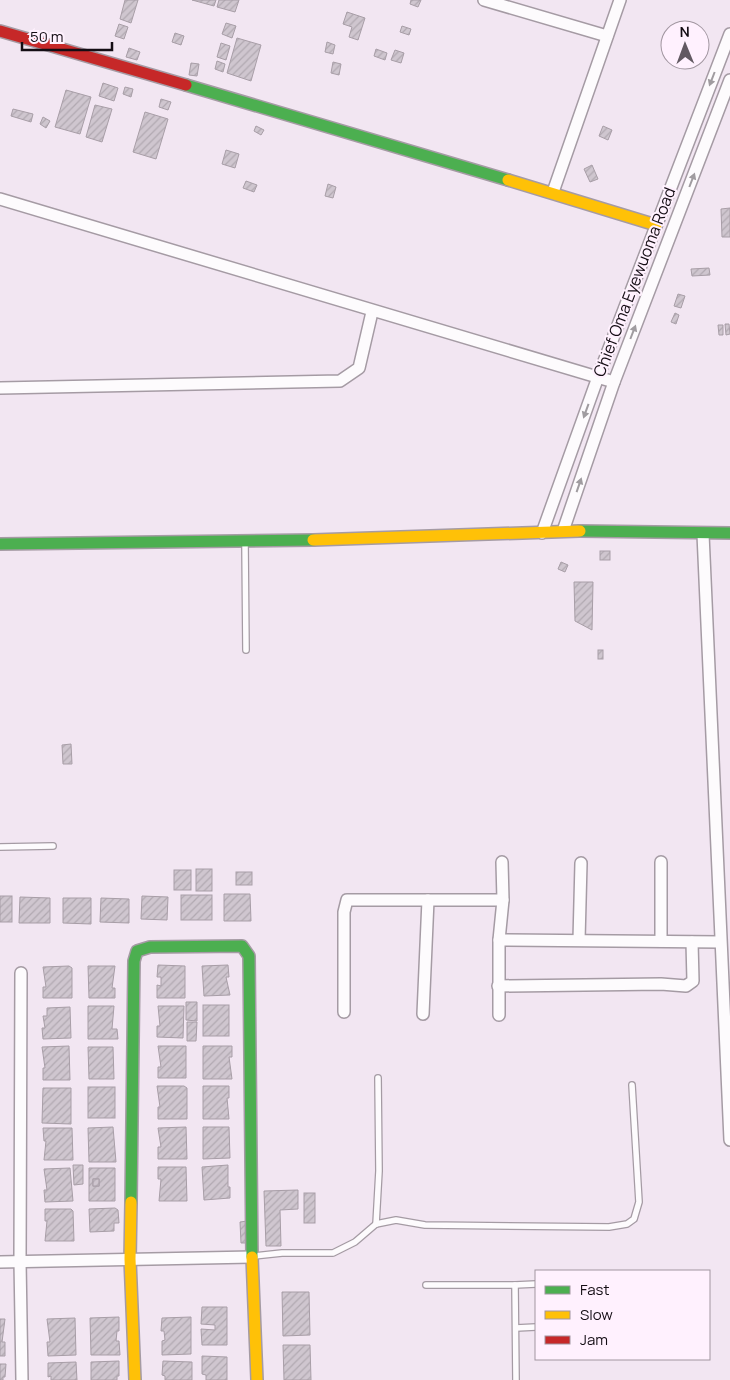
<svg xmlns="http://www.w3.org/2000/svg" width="730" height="1380" font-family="Manrope,sans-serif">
<defs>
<pattern id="building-hatch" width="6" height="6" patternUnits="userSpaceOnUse" patternTransform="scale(1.25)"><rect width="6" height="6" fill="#cfc6cf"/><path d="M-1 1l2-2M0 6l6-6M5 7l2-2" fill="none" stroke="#b1a9b1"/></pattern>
</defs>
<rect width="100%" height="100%" fill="#f2e6f2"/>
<g fill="url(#building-hatch)" stroke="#a89ea7" fill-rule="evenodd">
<polygon points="125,0 138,0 131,23 120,19"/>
<polygon points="192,0 216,0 214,6"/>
<polygon points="219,0 239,0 235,12 217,7"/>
<polygon points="411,0 421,0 418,7 410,4"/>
<polygon points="347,12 365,18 358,40 349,37 352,27 343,24"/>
<polygon points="226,23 236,26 232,38 222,34"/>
<polygon points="119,24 128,27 124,39 115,36"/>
<polygon points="402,26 411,29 409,35 400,32"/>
<polygon points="175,33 184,36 181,45 172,42"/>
<polygon points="237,38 261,45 251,81 227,73"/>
<polygon points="327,42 335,45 333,54 325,52"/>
<polygon points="221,43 230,46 226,60 217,57"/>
<polygon points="129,48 140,52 137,60 126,57"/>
<polygon points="376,49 387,53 385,60 374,56"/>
<polygon points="395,50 404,53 401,63 391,60"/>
<polygon points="217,61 225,64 223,72 215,69"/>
<polygon points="333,62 341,64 339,75 331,73"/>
<polygon points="191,63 199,64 197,76 189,75"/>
<polygon points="103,83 118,88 114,101 99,96"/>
<polygon points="125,87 133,89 131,97 123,94"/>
<polygon points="66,90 91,97 80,134 55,127"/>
<polygon points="161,99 171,102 168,110 159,107"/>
<polygon points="95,105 112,109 102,142 86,137"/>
<polygon points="13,109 33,114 31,122 11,116"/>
<polygon points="145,112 168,119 156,159 133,152"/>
<polygon points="43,117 50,121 46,128 40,124"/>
<polygon points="256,126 264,130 261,135 254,131"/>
<polygon points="603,126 612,130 608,140 599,136"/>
<polygon points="226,150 239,154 235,168 222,164"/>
<polygon points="592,165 598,179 590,182 584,169"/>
<polygon points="246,181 257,185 254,192 243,188"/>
<polygon points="328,184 336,187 333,198 325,196"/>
<polygon points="730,208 730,237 722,237 721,209"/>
<polygon points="709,268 710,275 692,276 691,269"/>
<polygon points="678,294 685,296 681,308 674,306"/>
<polygon points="675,313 679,315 676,324 671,322"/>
<polygon points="725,324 729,324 730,334 726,335"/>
<polygon points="718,325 723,325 723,335 719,335"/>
<rect x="600" y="551" width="10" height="9"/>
<polygon points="561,562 568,565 565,572 558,569"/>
<polygon points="574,582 593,582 592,630 575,621"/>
<rect x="598" y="650" width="5" height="9"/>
<polygon points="71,744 72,764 63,764 62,745"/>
<rect x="196" y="869" width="16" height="22"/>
<rect x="174" y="870" width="17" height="20"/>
<rect x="236" y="872" width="16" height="13"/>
<polygon points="224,894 250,894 251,921 224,921"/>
<rect x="181" y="895" width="31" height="25"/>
<rect x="0" y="896" width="12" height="26"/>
<polygon points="142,896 168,897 167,920 141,919"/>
<polygon points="20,897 50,898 50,923 19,923"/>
<polygon points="63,898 91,898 91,924 63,923"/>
<polygon points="101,898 129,899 129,923 100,922"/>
<polygon points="158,965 185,966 185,998 157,998 157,985 161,986 161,977 157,977"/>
<polygon points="228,965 229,977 226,977 230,995 204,996 202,966"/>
<polygon points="69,966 72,968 72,998 43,998 43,987 46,987 43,967"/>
<polygon points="88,966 115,966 112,988 115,988 115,998 89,998"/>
<polygon points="186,1002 197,1002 197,1021 186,1020"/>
<rect x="203" y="1005" width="26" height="31"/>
<polygon points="88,1006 114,1006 112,1029 117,1029 118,1039 88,1039"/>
<polygon points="158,1006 184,1006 183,1038 157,1037 157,1026 160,1026"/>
<polygon points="70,1007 71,1038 43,1039 42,1028 45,1028 43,1016 47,1016 47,1008"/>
<polygon points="187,1022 197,1022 196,1041 187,1041"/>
<polygon points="69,1046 70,1080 43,1080 43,1068 45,1068 42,1047"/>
<polygon points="158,1046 186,1046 186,1078 158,1078 158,1067 161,1067"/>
<polygon points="203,1046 232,1046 232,1057 229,1057 232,1079 203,1079"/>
<polygon points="88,1047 113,1047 114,1079 89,1079"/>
<polygon points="157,1086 184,1086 187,1088 187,1119 158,1119 158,1107 160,1107"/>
<polygon points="203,1086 229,1086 229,1098 227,1098 229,1119 203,1119"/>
<rect x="88" y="1087" width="27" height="31"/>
<polygon points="43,1088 71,1088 71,1124 42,1123"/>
<polygon points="113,1127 116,1162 89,1162 88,1128"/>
<polygon points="186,1127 187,1159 158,1159 158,1147 161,1147 158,1128"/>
<polygon points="203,1127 229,1127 230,1158 203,1159"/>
<polygon points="43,1128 72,1128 73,1160 44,1160 46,1141 44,1141"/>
<polygon points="73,1165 83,1165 83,1184 74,1185"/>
<polygon points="228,1165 228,1187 230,1187 230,1198 204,1200 202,1167"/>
<polygon points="158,1167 186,1167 187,1201 159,1201 161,1179 158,1179"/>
<polygon points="70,1168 73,1201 45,1202 44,1190 47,1190 44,1169"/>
<path d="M 89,1168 L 115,1168 L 115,1201 L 89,1201 ZM 93,1179 L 99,1179 L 99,1186 L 93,1186 Z"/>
<rect x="93" y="1179" width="6" height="7"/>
<polygon points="298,1190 298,1209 280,1210 281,1246 266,1246 264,1191"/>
<rect x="304" y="1193" width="11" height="30"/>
<polygon points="115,1208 118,1210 119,1223 114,1223 114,1231 90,1232 89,1209"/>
<polygon points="45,1209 71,1209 73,1211 74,1241 45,1241 47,1221 45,1221"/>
<polygon points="247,1221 248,1243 241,1243 240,1222"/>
<polygon points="282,1292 309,1292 310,1335 283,1336"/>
<polygon points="202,1307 227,1307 227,1345 202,1345 201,1329 215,1330 215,1325 201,1324"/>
<polygon points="119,1317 119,1331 117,1331 116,1341 119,1341 120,1355 91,1355 90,1318"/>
<polygon points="191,1317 191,1354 162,1355 162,1341 165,1340 164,1331 161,1331 162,1318"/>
<polygon points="75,1318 76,1355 48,1356 47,1342 50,1342 47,1319"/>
<polygon points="0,1319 5,1319 2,1342 5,1342 5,1356 0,1356"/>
<polygon points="283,1345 310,1345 311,1380 284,1380"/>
<polygon points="202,1356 227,1357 227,1380 206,1380 206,1375 202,1374"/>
<polygon points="119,1361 119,1376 117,1376 117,1380 91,1380 91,1362"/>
<polygon points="163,1361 192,1362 192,1380 165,1380 165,1376 162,1375"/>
<polygon points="76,1362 77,1380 51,1380 51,1376 48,1377 48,1363"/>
<polygon points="0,1364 6,1364 5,1377 3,1377 3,1380 0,1380"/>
</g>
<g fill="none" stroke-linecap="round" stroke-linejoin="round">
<g stroke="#a59ba4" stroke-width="8">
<g id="lane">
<polyline points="245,544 246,650"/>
<polyline points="0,847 53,846"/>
<polyline points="376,1224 379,1171 378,1078"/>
<polyline points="253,1256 282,1253 333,1253 355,1242 376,1224 396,1220 425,1225 609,1227 627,1224 634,1219 639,1202 632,1085"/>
<polyline points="426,1285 515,1285 516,1380"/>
<polyline points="515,1285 536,1284"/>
<polyline points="516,1328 536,1327"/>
</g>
</g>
<g stroke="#a59ba4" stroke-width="14">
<g id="street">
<polyline points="484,0 607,36"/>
<polyline points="553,192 620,0"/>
<polyline points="0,199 614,382"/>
<polyline points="0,388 340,381 359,368 372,312"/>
<polyline points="563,531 614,382 730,80"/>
<polyline points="542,533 598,377 730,34"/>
<polyline points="703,534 730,1140"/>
<polyline points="502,862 503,900 499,940 720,942"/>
<polyline points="579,940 581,863"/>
<polyline points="661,941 661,862"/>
<polyline points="21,973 20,1261 22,1380"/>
<polyline points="498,986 661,984 686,986 693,981 692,942"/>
<polyline points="344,1012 344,912 347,900 503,900"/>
<polyline points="423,1014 428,900"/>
<polyline points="499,1015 499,940"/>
<polyline points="0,1262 252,1257"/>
</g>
</g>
<g stroke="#a59ba4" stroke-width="14">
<g id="fast">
<polyline points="186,85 508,180"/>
<polyline points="580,531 730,533"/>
<polyline points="0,544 313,540"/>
<polyline points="131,1202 134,961 137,951 150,947 242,946 249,956 252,1257"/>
</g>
</g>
<g stroke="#a59ba4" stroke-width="14">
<g id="slow">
<polyline points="508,180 656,225"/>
<polyline points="313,540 580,531"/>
<polyline points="131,1202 130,1259 135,1380"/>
<polyline points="252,1257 257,1380"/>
</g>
</g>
<g stroke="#a59ba4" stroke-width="14">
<polyline id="jam" points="0,31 186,85"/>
</g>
<use href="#lane" stroke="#fdfbfd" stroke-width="5.5"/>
<use href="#street" stroke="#fdfbfd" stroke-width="11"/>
<use href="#fast" stroke="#4caf50" stroke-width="11"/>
<use href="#slow" stroke="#ffc107" stroke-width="11"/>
<use href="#jam" stroke="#c62828" stroke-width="11"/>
</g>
<defs><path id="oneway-solid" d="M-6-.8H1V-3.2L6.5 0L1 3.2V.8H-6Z" transform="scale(1.25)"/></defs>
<g fill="#a09ca0">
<use href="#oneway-solid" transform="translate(712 79) rotate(111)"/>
<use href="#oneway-solid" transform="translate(692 180) rotate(-69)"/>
<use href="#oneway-solid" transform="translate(633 332) rotate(-69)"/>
<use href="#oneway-solid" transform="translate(586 411) rotate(110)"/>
<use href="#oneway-solid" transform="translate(579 485) rotate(-71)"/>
</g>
<g text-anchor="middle" stroke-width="4" stroke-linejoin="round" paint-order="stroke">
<g font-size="16" fill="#140d14" stroke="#fff1fe">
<text transform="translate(634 282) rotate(-69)" y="6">Chief Oma Eyewuoma Road</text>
</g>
</g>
<rect x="535" y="1270" width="175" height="90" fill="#fff1fe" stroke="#a196a0"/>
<rect x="545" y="1286" width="25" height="8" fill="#4caf50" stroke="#a196a0"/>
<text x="580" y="1295" font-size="15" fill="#140d14">Fast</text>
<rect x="545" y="1311" width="25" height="8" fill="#ffc107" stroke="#a196a0"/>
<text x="580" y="1320" font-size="15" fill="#140d14">Slow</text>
<rect x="545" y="1336" width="25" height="8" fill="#c62828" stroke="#a196a0"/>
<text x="580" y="1345" font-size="15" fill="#140d14">Jam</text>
<g transform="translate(685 45) rotate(359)"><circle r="24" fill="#fff1fe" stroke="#a196a0"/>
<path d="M0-4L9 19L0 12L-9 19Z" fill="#625962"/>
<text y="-8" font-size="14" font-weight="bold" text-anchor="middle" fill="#140d14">N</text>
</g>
<path d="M22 42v8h90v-8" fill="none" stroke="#140d14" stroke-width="2.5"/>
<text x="30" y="42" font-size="15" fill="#140d14" stroke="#fff1fe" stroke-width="4" paint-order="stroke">50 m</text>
</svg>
